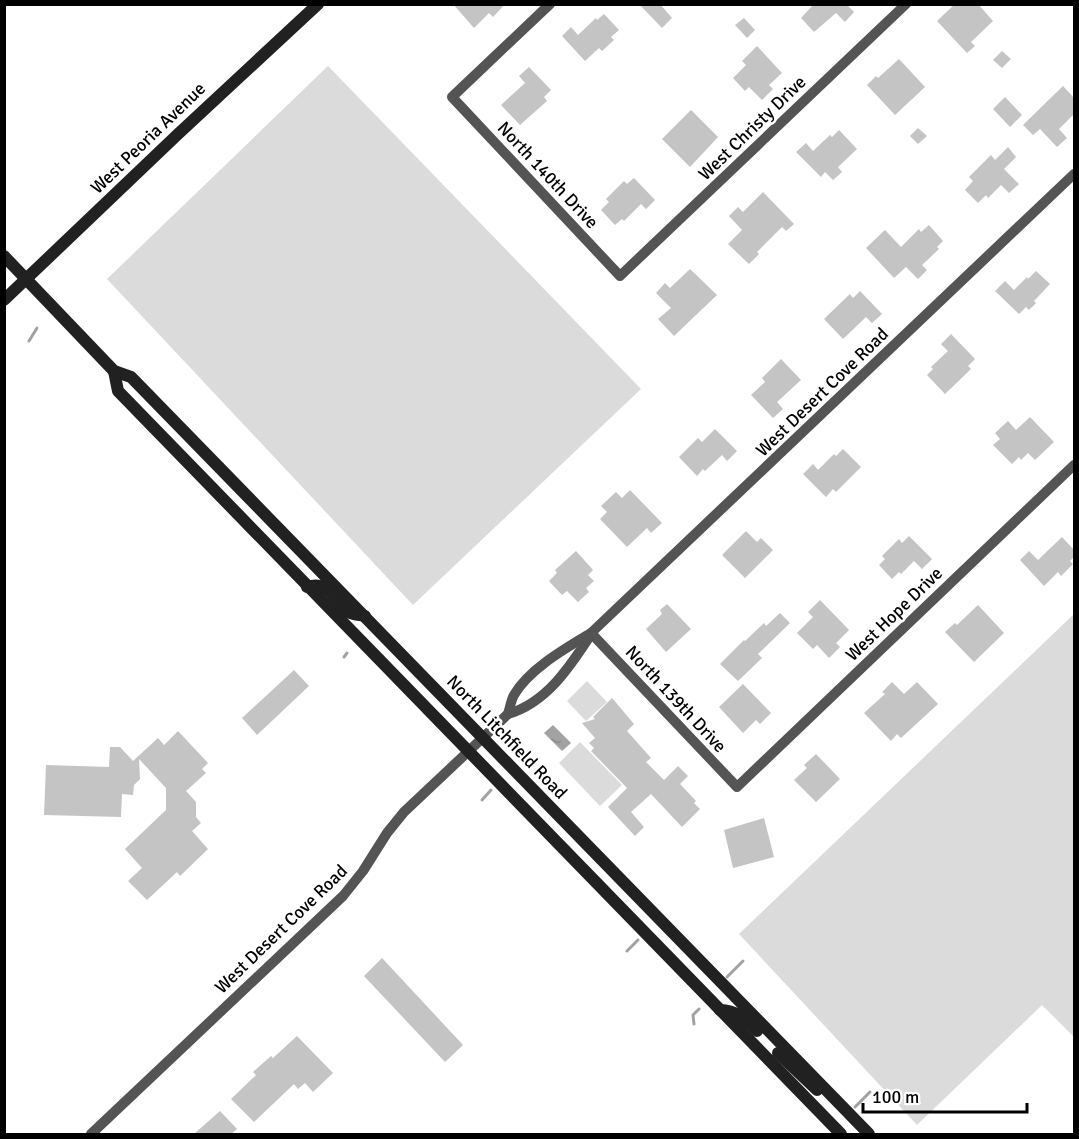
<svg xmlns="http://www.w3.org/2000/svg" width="1079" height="1139" font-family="Signika,sans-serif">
<defs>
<pattern id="water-ripples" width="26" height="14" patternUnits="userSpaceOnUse" patternTransform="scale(1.5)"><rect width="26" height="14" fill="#a2a2a2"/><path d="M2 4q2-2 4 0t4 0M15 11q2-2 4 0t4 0" fill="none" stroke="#8a8a8a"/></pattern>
</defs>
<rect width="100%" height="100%" fill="#fff"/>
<g fill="#dbdbdb">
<polygon points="328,66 641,389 413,605 107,279"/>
<polygon points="1074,614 1074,1037 1042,1005 917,1125 739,934"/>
<polygon points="587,681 607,702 586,721 567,701"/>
<polygon points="580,742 622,785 600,806 559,763"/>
</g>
<polygon fill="url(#water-ripples)" points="553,725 571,743 562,751 544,733"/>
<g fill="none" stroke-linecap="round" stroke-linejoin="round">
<g stroke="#a2a2a2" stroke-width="3">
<polyline points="29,341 37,328"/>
<polyline points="344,657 347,653"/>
<polyline points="482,800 491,790"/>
<polyline points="627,951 638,940"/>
<polyline points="727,977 743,961"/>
<polyline points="694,1024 693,1015 699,1009"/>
<polyline points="855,1107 870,1092"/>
</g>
</g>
<g fill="#c4c4c4">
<polygon points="453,4 505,4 493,17 489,13 474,28"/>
<polygon points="639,4 660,4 672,18 662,28"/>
<polygon points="814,4 846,4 854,12 845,22 836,13 814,32 801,18"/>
<polygon points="955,4 978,4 993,21 971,42 975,46 967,53 937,21"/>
<polygon points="604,14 619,30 611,37 614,40 602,51 599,48 585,61 562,36 571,27 578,35 596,18 597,20"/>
<polygon points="744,18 755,30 747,38 735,25"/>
<polygon points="757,46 782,73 769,85 773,89 762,100 749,87 745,91 733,78 746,65 742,61"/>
<polygon points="1002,51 1011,59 1002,68 993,60"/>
<polygon points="899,59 925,87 895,115 867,85 876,76 878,78"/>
<polygon points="529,67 551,90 544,97 547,101 520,125 501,105 525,83 519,76"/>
<polygon points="1063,86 1074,98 1074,114 1059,129 1067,138 1057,147 1040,129 1033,135 1023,125"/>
<polygon points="1005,97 1022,115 1010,127 993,109"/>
<polygon points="691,110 718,137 690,167 662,139"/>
<polygon points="918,128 927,136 918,144 910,136"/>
<polygon points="839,130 857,149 838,167 842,172 833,180 825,172 821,177 796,152 806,143 813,151 830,135 832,137"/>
<polygon points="1008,147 1016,157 1004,169 1019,184 1009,193 1001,185 988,198 986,195 978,203 965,190 973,181 969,177 991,155 995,160"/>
<polygon points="634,178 655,200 646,209 641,204 624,221 622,219 615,225 601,210 609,202 606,199 624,181 627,184"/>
<polygon points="763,192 794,224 786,231 782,227 757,252 759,254 749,264 728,244 742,230 729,216 738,207 743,212"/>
<polygon points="929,225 943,241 937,247 939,249 922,265 927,270 918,279 906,267 894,278 866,248 885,230 901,247 919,229 921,232"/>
<polygon points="690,269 717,295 674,336 658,319 671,308 656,293 665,283 670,288"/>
<polygon points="1036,271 1050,284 1034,301 1036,303 1029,310 1026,307 1019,314 995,291 1005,281 1014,290 1027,277 1028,279"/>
<polygon points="860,291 882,314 872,323 866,317 843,339 824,319 850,294 853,298"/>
<polygon points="951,334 975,359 968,366 971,369 945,394 927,375 933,369 931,367 948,351 941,344"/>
<polygon points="781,359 801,380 777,402 783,409 773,418 751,395 765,382 762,378"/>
<polygon points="1030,417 1054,442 1035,460 1028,453 1021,460 1019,457 1012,464 993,445 1000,439 995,433 1008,421 1016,430"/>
<polygon points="715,429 737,451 727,461 722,455 705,471 703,469 697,476 679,457 698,438 702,442"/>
<polygon points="843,449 861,467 836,492 833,489 826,497 803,474 813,464 818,470 834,454 836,456"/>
<polygon points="630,490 662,523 651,533 647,528 627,547 600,519 607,512 601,506 616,492 622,498"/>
<polygon points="746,531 757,542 761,538 773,550 745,578 722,555"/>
<polygon points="909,536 932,559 922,569 914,561 901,574 899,572 892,579 879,565 885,559 882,556 899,539 902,543"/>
<polygon points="1062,537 1074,550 1074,557 1070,561 1073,564 1061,576 1058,572 1044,586 1020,560 1029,551 1038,560"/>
<polygon points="576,551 593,570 588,575 594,581 586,588 589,592 578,602 567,591 562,595 549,581 557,573 555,570"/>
<polygon points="820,600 849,630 836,643 840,647 829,658 817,645 813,649 797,633 813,617 808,612"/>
<polygon points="667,604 691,629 666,652 646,629 662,614 660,610"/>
<polygon points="978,605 1004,633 974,662 945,632 955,623 957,625"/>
<polygon points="780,613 790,623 758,654 762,658 738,681 720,664 744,640 745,641 764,623 766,626"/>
<polygon points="294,670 309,686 257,735 242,718"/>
<polygon points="892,682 904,694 917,682 938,704 901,738 897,734 891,741 864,713 885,694 882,692"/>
<polygon points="743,684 771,713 760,724 756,720 743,733 719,707"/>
<polygon points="612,698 634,724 627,731 651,758 646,762 664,780 678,766 688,776 680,784 696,801 694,803 700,809 682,827 651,794 631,812 644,827 635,836 608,807 627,788 591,751 594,748 589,743 595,738 582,723 595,719 593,717"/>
<polygon points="178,731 208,763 202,769 206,773 186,791 196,802 196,817 201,823 192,831 208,849 180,876 177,872 147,900 128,881 142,868 125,849 166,810 166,788 139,759 140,779 134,785 133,795 122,794 121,817 44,815 46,765 109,767 110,747 120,747 133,761 158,738 164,745"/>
<polygon points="816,754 840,779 816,802 794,780 807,768 804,765"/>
<polygon points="764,818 774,857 733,868 724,830"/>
<polygon points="382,958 463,1045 445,1062 364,976"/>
<polygon points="297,1036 333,1073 313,1092 305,1083 298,1089 294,1084 254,1122 231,1099 256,1075 253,1072 271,1056 273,1058"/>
<polygon points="220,1111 237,1129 231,1134 194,1134"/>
</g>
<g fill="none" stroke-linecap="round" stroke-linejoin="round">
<g stroke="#545454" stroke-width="10">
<polyline points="550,4 452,97 620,276 906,4"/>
<polyline points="591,633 737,787 1074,465"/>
<path d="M 508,714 C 510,708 511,700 514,695 C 529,669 566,648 591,633 L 1074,174"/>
<path d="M 91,1134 L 343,896 L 363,871 L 387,833 L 404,812 L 508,714 C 546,703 569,668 590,636"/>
</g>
<g stroke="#212121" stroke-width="12">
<polyline points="4,256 114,371 131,377 869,1134"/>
<polyline points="4,300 177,135 318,4"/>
<polyline points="114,371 118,391 841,1134"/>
<path d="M 307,587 C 331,579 334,604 350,613 C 354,615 361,615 365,616"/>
<path d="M 720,1010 C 737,1010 746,1020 757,1031"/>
<polyline points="778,1053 817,1090"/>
</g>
</g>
<g text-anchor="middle" stroke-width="5" stroke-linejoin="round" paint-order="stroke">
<g font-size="18" fill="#000" stroke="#fff">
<text transform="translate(752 128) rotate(-44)" y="6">West Christy Drive</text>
<text transform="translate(148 138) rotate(-44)" y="6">West Peoria Avenue</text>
<text transform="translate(548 175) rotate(47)" y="6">North 140th Drive</text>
<text transform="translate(822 392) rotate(-44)" y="6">West Desert Cove Road</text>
<text transform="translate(894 614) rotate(-44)" y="6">West Hope Drive</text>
<text transform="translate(676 699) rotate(47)" y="6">North 139th Drive</text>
<text transform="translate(507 737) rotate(46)" y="6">North Litchfield Road</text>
<text transform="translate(281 929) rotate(-44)" y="6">West Desert Cove Road</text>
</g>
</g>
<rect width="1079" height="1139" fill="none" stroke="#000000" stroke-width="12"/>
<path d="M863 1103v9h164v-9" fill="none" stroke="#000000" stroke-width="3"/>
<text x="872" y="1103" font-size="18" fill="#000000" stroke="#ffffff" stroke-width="4.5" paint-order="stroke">100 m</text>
</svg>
